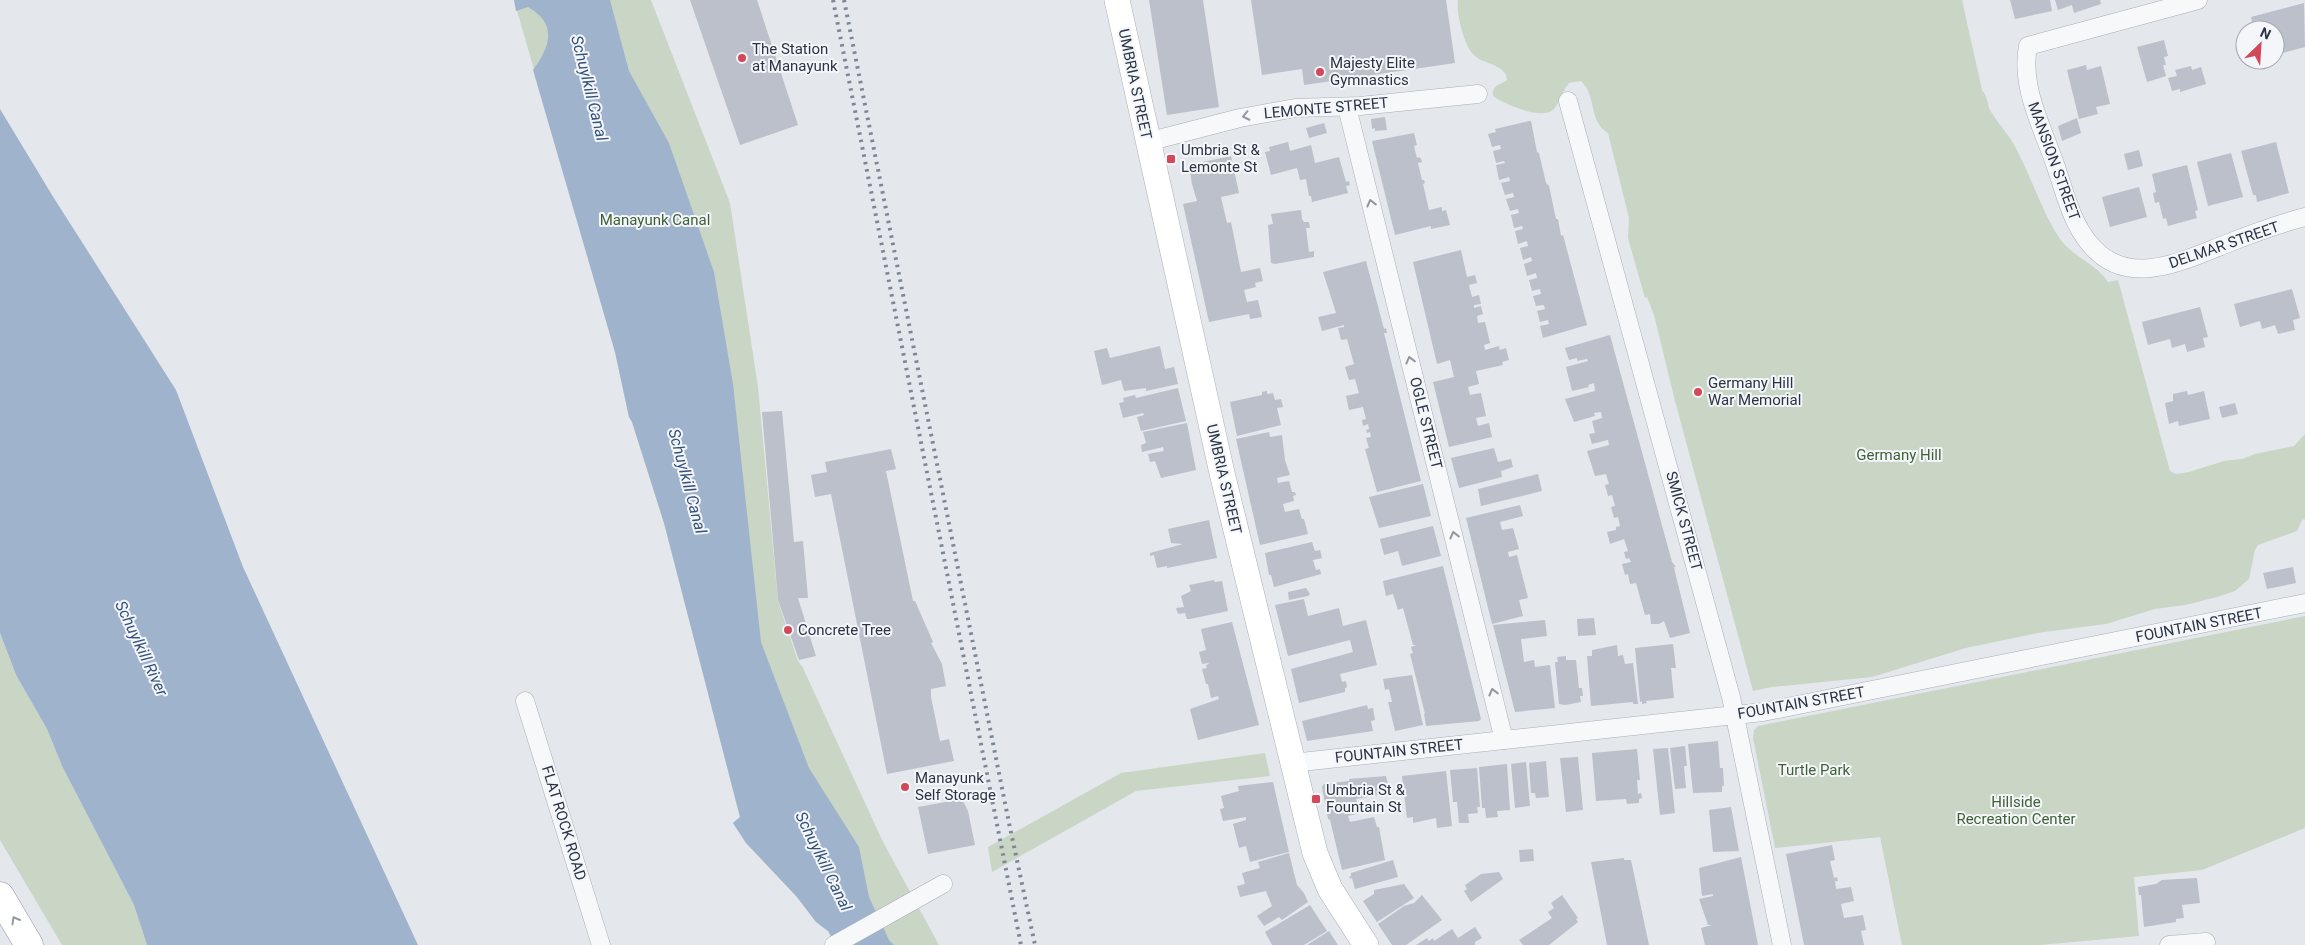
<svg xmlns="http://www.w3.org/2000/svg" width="2305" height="945" font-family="Roboto,sans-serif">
<rect width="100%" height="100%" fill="#e4e7ec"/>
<g fill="#c9d6c5">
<polygon points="514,0 651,0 730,203 758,387 778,601 798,661 803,668 883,842 939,945 836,945 828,931 816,922 797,897 746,843 733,823 740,817 664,523 632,422 629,417 615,352"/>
<path d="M 1458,0 L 1962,0 L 1982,90 C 1987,96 1987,101 1989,108 C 1995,120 2006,131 2013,143 C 2030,173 2040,207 2058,236 C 2071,257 2095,262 2108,282 L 2118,280 L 2170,471 L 2176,474 L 2189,472 L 2224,461 L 2242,459 L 2255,454 L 2294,446 L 2305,434 L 2305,519 L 2302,520 L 2297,531 L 2258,545 L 2255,550 L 2249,579 L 2235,591 L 2217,597 L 2185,605 L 2155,609 L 2106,624 L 2037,633 L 1966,648 L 1872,677 L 1772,687 L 1753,691 L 1675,401 L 1654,315 L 1647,297 L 1645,298 L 1628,238 L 1629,218 L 1608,133 C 1588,121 1597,96 1581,81 L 1569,83 C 1563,90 1559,104 1553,110 C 1540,120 1505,104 1493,96 C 1492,84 1499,86 1507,80 C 1506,64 1485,65 1475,56 C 1464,47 1456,13 1458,0 Z"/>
<polygon points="2305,616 2305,828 2202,870 2134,877 2139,936 2040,945 1902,945 1880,837 1775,848 1753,738 1754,730 1758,726"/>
<polygon points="0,633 16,675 47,729 62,766 134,905 147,945 62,945 0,840"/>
<polygon points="1265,753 1270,776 1136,791 992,872 988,847 1121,773"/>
</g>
<g fill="#9fb4cc">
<path d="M 514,0 L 610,0 L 629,71 L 669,143 L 714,272 L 733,384 L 761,642 L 809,768 L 859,847 L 869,897 L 889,940 L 894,945 L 836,945 L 828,931 L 816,922 L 797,897 L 746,843 L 733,823 L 740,817 L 664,523 L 632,422 L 629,417 L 615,352 L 533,70 C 550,47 558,24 528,7 L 516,11 Z"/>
<polygon points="0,109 52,195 176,390 243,567 418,945 147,945 134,905 62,766 47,729 16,675 0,633"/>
</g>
<g fill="#bbc0ca">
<polygon points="690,0 757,0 798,125 740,145"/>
<polygon points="1149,0 1203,0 1219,107 1167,115"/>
<polygon points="1251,0 1446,0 1455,63 1304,85 1302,69 1262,75"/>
<polygon points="2010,0 2050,0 2052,11 2015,19"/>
<polygon points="2055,0 2100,0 2101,4 2074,13 2072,5 2058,10"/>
<polygon points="2304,3 2305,47 2275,55 2275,30 2254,30 2251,17"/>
<polygon points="2164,40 2168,56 2164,57 2166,65 2163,65 2166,76 2147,82 2137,47"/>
<polygon points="2086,65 2087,70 2101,66 2110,104 2096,107 2098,114 2079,119 2067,70"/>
<polygon points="2191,66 2192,70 2201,67 2206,84 2180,92 2180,89 2172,91 2168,78 2177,76 2175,70"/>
<polygon points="1385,117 1387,130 1375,131 1375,128 1372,129 1371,119"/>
<polygon points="2077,118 2081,133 2062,141 2058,126"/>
<polygon points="1529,121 1531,121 1537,152 1539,153 1546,183 1549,186 1556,219 1558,219 1561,236 1563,235 1587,325 1543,338 1540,326 1549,324 1548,320 1540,322 1537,311 1545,309 1544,305 1536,306 1533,296 1541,294 1540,289 1532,291 1529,280 1537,278 1536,273 1527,276 1524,264 1532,261 1531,257 1523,260 1520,248 1528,246 1527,241 1518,244 1515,231 1523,229 1522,226 1514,228 1511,215 1519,213 1518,209 1510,211 1506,199 1514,197 1513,193 1505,195 1501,183 1510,181 1509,177 1499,180 1496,165 1505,163 1504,161 1496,163 1493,151 1501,149 1500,145 1492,147 1488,134 1496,132 1495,129"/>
<polygon points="1324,123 1327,133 1309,138 1306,128"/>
<polygon points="1414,133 1417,145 1414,146 1417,158 1420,157 1422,162 1418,163 1422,180 1424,180 1425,183 1423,184 1429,210 1442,207 1442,211 1446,210 1450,225 1431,229 1431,226 1395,235 1372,141"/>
<polygon points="1288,142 1290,151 1311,145 1315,163 1339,157 1346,182 1349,181 1350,185 1346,186 1348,193 1312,202 1311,196 1309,196 1306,179 1300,180 1297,168 1271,175 1265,152 1270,151 1269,147"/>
<polygon points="2276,142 2289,193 2257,202 2256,195 2253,195 2241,151"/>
<polygon points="2139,150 2143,166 2128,170 2124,154"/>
<polygon points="2231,153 2243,197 2208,206 2197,162"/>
<polygon points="1231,156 1239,193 1221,197 1227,223 1231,222 1241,272 1260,268 1263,281 1255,283 1256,287 1244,290 1247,302 1258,300 1262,317 1250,319 1249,314 1209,322 1183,204 1197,201 1192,184 1189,165"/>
<polygon points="2187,165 2198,210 2195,211 2197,218 2168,226 2166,218 2163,219 2159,202 2155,203 2153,193 2156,192 2152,174"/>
<polygon points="2139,187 2147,217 2110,227 2102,197"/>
<polygon points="1301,210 1302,219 1304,222 1309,222 1310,228 1306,228 1309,252 1314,251 1314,257 1275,264 1271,263 1268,225 1273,224 1271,214"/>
<polygon points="1461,250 1467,277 1475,275 1477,283 1469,285 1472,297 1479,295 1481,304 1474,305 1474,308 1481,306 1483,314 1477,316 1478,323 1485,322 1490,343 1484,345 1485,350 1499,346 1500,350 1506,348 1509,360 1502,362 1503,365 1476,371 1479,384 1468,387 1470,395 1481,393 1486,416 1476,418 1478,426 1489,423 1492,437 1449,447 1433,382 1454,377 1450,360 1437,364 1413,262"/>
<polygon points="1366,261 1384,329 1386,328 1387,333 1384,333 1421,481 1377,492 1365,449 1369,448 1366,438 1371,437 1370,432 1367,433 1366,430 1369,429 1368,424 1363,426 1362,420 1366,419 1363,407 1349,410 1346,396 1359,393 1355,379 1349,380 1345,367 1354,364 1347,339 1341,340 1338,328 1344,327 1344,325 1322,331 1318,317 1336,313 1323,272"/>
<polygon points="2292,289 2300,318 2293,320 2295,330 2278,334 2275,325 2262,329 2260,321 2240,327 2234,304"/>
<polygon points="2200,307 2208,337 2203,338 2205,347 2187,352 2185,344 2172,348 2170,339 2148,345 2142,322"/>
<polygon points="1610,335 1672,562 1676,567 1674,567 1675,572 1690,633 1670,638 1664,621 1659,624 1651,624 1650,614 1645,615 1636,583 1630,584 1628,574 1625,575 1622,564 1631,562 1629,558 1626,559 1624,552 1628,551 1624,539 1610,544 1607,532 1616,530 1616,527 1620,526 1618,517 1614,518 1611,507 1615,506 1612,495 1608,496 1605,485 1609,484 1606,474 1595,476 1587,451 1609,445 1608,440 1592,444 1589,434 1595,433 1592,421 1602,418 1601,412 1594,413 1595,416 1574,422 1565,399 1595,391 1594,383 1588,385 1589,387 1572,391 1566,367 1588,361 1587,359 1577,361 1577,358 1569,360 1565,348"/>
<polygon points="1160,346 1165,369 1174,367 1178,384 1146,391 1146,388 1124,391 1121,380 1102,385 1094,351 1107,348 1110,358"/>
<polygon points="1178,388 1186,421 1141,431 1137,417 1144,415 1143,413 1123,418 1119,403 1124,402 1123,398 1135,395 1136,398"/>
<polygon points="1267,391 1267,394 1273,393 1275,400 1281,399 1283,407 1277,408 1281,425 1237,436 1230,402 1262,395 1262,392"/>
<polygon points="2187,391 2188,395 2204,391 2210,419 2179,426 2178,421 2169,424 2165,403 2173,401 2173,394"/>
<polygon points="2235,403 2238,414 2222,418 2219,407"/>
<polygon points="782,411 794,542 803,541 808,598 798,598 816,656 799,660 778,600 762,412"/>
<polygon points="1187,423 1196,470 1161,478 1155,461 1150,462 1148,454 1164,451 1163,447 1142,452 1141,445 1146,443 1143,432"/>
<polygon points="1269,432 1270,437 1282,435 1285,460 1290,475 1277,478 1278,483 1289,481 1292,492 1295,492 1296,495 1293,496 1294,501 1283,504 1285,512 1299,509 1302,519 1304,519 1308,534 1260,545 1236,439"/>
<polygon points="1494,448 1498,462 1511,459 1513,467 1501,471 1502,477 1459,488 1451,458"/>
<polygon points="891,449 896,469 886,471 913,601 915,601 933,642 931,643 942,664 946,686 931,689 931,697 940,741 949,739 954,761 887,774 831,494 815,497 811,475 827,472 825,462"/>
<polygon points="1538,474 1542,491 1481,506 1478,489"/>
<polygon points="1423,484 1431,516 1379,528 1369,497"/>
<polygon points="1520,505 1523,516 1500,522 1502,530 1513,528 1519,549 1508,552 1509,557 1517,555 1528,598 1519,600 1523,616 1492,624 1466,518"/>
<polygon points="1209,520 1217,558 1167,568 1167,566 1157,568 1154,555 1150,556 1150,553 1183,544 1171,543 1168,529"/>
<polygon points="1433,526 1441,556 1402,566 1398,551 1384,555 1380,539"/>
<polygon points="1312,542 1315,551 1320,550 1322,558 1313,560 1316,570 1320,569 1321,574 1274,587 1271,575 1269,575 1265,553"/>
<polygon points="1443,566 1481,719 1479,721 1426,726 1424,714 1425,714 1410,654 1413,653 1411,647 1417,645 1413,645 1403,608 1398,610 1393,594 1386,596 1383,581"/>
<polygon points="2293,567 2296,583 2267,589 2263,573"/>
<polygon points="1214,580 1215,582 1222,581 1228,611 1190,619 1187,619 1185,613 1178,614 1176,608 1184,607 1181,596 1191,591 1189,585"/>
<polygon points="1306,588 1310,594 1308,596 1289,600 1288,592"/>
<polygon points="1304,599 1308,616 1339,608 1343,626 1366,620 1377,665 1340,674 1342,682 1346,681 1347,687 1345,688 1345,692 1299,703 1291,669 1353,652 1350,640 1288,656 1275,605"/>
<polygon points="1594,618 1596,635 1578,636 1577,619"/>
<polygon points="1545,620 1547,636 1521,639 1524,662 1534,660 1535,667 1550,665 1555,708 1515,712 1493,625"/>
<polygon points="1232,622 1259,725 1198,740 1190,709 1219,699 1218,696 1211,698 1208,684 1206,684 1202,669 1207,668 1206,665 1209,664 1208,663 1202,664 1199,652 1206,650 1201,629"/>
<polygon points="1673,644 1676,668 1671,668 1674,698 1646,701 1647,703 1642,704 1642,701 1640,702 1635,648"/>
<polygon points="1617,645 1618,656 1623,655 1625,664 1633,663 1638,704 1633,704 1633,702 1591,706 1587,656 1592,656 1592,650"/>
<polygon points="1566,656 1566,660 1576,660 1579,688 1582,688 1583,696 1580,696 1581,702 1565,705 1559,704 1555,662 1558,662 1557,657"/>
<polygon points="1412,675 1423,725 1395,731 1388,702 1392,702 1389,689 1385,690 1383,679"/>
<polygon points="1367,705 1368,709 1373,708 1375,720 1371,721 1373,731 1307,741 1302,721"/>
<polygon points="1718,741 1720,768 1723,768 1724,786 1722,786 1722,792 1693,793 1688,744"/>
<polygon points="1685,746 1687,766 1684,766 1686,788 1675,789 1670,748"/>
<polygon points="1668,748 1675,813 1660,815 1653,749"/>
<polygon points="1637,749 1640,780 1637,780 1638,794 1641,793 1642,798 1639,799 1639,803 1627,804 1626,799 1596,801 1592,753"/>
<polygon points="1578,757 1583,810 1566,812 1560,758"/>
<polygon points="1546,761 1549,797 1536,798 1535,793 1531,793 1529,763"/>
<polygon points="1526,762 1530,806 1515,808 1511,764"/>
<polygon points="1507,764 1510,810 1497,811 1498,817 1486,818 1485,808 1482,808 1479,767"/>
<polygon points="1477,768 1480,807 1477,807 1478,813 1468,814 1469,823 1459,823 1457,802 1453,802 1450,770"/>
<polygon points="1446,771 1452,826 1437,828 1436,818 1413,823 1413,817 1407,818 1402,776"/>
<polygon points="1386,776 1390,793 1356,799 1360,813 1348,816 1350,822 1374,817 1377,827 1379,827 1385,860 1342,870 1330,820 1328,819 1322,787 1324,784 1349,781 1349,779"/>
<polygon points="1273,782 1289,852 1250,862 1246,846 1239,848 1233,824 1246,820 1246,817 1223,821 1220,809 1224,808 1221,796 1239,791 1238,786"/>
<polygon points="962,799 968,811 975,845 928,854 918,807"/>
<polygon points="1731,807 1739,851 1713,852 1709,810"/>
<polygon points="1832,845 1835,860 1830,861 1834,878 1837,877 1838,881 1835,881 1836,889 1851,887 1854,901 1841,904 1844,918 1863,915 1866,930 1861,931 1864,945 1804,945 1786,854"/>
<polygon points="1533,849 1534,861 1520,862 1519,850"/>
<polygon points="1289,853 1297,885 1304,893 1308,902 1282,920 1279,917 1264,926 1257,916 1272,906 1266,891 1240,897 1237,886 1245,884 1242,873 1260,868 1258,862"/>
<polygon points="1741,857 1758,945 1705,945 1701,928 1712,925 1708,925 1699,899 1713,896 1713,894 1702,896 1699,868"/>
<polygon points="1624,858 1624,860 1631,860 1649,945 1607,945 1591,862"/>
<polygon points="1393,860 1398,877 1355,889 1352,878 1350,879 1349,877 1351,876 1351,873"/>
<polygon points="1499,872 1503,879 1471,902 1464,891 1467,889 1465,885 1481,874"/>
<polygon points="2197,878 2200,903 2182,905 2184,918 2176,919 2176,922 2144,927 2141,895 2139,895 2138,887 2156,884 2162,880"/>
<polygon points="1404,884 1414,898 1377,922 1363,901 1374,894 1374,890"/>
<polygon points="1422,895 1442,920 1406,945 1392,945 1378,924 1404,906 1414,903"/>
<polygon points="1562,895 1578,918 1576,919 1578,922 1549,945 1523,945 1519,940 1552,918 1548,912 1554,908 1551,903"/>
<polygon points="1310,905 1327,931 1304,945 1272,945 1265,932"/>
<polygon points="1475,927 1482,938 1475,942 1475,945 1416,945 1427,938 1429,941 1433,938 1434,941 1452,929 1458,938"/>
<polygon points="1329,931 1338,945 1307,945"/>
</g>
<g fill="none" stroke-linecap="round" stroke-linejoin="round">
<g stroke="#a9aeb7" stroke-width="19">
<g id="street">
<path d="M 2198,0 L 2028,46 C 2020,88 2043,128 2056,167 C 2065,193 2071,221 2089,243 C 2126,290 2182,261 2226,244 C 2251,234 2278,224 2305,217"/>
<polyline points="1568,101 1731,697 1782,945"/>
<polyline points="1347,107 1504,740"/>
<polyline points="1147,142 1240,118 1295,108 1360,106 1478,94"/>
<polyline points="525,701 601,945"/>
<polyline points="1292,763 1763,712 2305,603"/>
<polyline points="834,945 943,884"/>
<polyline points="2169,945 2206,942"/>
</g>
</g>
<g stroke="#a9aeb7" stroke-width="26">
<polyline id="secondary" points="1117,0 1222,473 1315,853 1330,889 1366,945"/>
</g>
<g stroke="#8b94a3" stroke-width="29">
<polyline id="highway" points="0,896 29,945"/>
</g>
<use href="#street" stroke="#f7f8fa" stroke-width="18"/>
<use href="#secondary" stroke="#fff" stroke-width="25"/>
<use href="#highway" stroke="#fff" stroke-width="28"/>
<g stroke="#7d8696" stroke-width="4" stroke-dasharray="2.5 5" stroke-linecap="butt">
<polyline points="833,0 1021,945"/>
<polyline points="844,0 1009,823 1035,945"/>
</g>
</g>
<defs><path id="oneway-chevron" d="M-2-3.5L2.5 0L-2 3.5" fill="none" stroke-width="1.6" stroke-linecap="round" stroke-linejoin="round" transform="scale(1.25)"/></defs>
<g stroke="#9196a0">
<use href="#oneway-chevron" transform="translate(1246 116) rotate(168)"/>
<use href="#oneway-chevron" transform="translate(1371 203) rotate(-104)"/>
<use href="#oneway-chevron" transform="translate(1410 360) rotate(-104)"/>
<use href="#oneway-chevron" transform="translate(1454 535) rotate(-104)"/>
<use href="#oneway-chevron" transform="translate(1493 692) rotate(-104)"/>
</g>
<use stroke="#959aa2" href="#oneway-chevron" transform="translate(15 920) rotate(-120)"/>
<g fill="#d1495b" stroke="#f4f6f9" stroke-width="2">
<circle cx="742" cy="58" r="5"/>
<circle cx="1320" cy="72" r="5"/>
<rect x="1166" y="154" width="10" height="10" rx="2.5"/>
<circle cx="1698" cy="392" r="5"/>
<circle cx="788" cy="630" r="5"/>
<circle cx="905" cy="787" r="5"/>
<rect x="1311" y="794" width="10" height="10" rx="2.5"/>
</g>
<g text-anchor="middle" stroke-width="4" stroke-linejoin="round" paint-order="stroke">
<g font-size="15" fill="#2b3445" stroke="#f4f6f9" text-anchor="start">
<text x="752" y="54">The Station<tspan x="752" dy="17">at Manayunk</tspan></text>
<text x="1330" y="68">Majesty Elite<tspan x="1330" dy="17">Gymnastics</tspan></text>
<text x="1181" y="155">Umbria St &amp;<tspan x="1181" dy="17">Lemonte St</tspan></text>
<text x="1708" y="388">Germany Hill<tspan x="1708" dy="17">War Memorial</tspan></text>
<text x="798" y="635">Concrete Tree</text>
<text x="915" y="783">Manayunk<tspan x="915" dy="17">Self Storage</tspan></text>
<text x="1326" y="795">Umbria St &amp;<tspan x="1326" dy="17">Fountain St</tspan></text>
</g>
<g font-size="15" fill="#2b3445" stroke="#f4f6f9">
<text transform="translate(1135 84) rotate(78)" y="5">UMBRIA STREET</text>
<text transform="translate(1326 108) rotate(-5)" y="5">LEMONTE STREET</text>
<text transform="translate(2054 161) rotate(70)" y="5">MANSION STREET</text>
<text transform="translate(2224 245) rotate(-19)" y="5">DELMAR STREET</text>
<text transform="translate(1426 423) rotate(76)" y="5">OGLE STREET</text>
<text transform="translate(1224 479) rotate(77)" y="5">UMBRIA STREET</text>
<text transform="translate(1684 521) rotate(75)" y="5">SMICK STREET</text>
<text transform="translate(2199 625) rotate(-11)" y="5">FOUNTAIN STREET</text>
<text transform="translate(1801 703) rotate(-10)" y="5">FOUNTAIN STREET</text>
<text transform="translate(1399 751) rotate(-6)" y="5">FOUNTAIN STREET</text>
<text transform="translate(564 823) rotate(73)" y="5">FLAT ROCK ROAD</text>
</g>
<g font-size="15" fill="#3f6138" stroke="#f4f6f9">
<text x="655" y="225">Manayunk Canal</text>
<text x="1899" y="460">Germany Hill</text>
<text x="1814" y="775">Turtle Park</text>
<text x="2016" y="807">Hillside<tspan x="2016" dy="17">Recreation Center</tspan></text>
</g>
<g font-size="16" font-style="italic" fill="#34527a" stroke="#f4f6f9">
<text transform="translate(590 88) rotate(76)" y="6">Schuylkill Canal</text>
<text transform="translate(688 481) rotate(75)" y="6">Schuylkill Canal</text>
<text transform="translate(142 648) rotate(65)" y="6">Schuylkill River</text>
<text transform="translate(824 861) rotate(64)" y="6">Schuylkill Canal</text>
</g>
</g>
<g transform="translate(2260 45) rotate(25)"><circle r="24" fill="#f4f6f9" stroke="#a4a8b1"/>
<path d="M0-4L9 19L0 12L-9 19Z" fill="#d1495b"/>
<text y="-8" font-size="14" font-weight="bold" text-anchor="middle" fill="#2b3445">N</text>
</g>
</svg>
